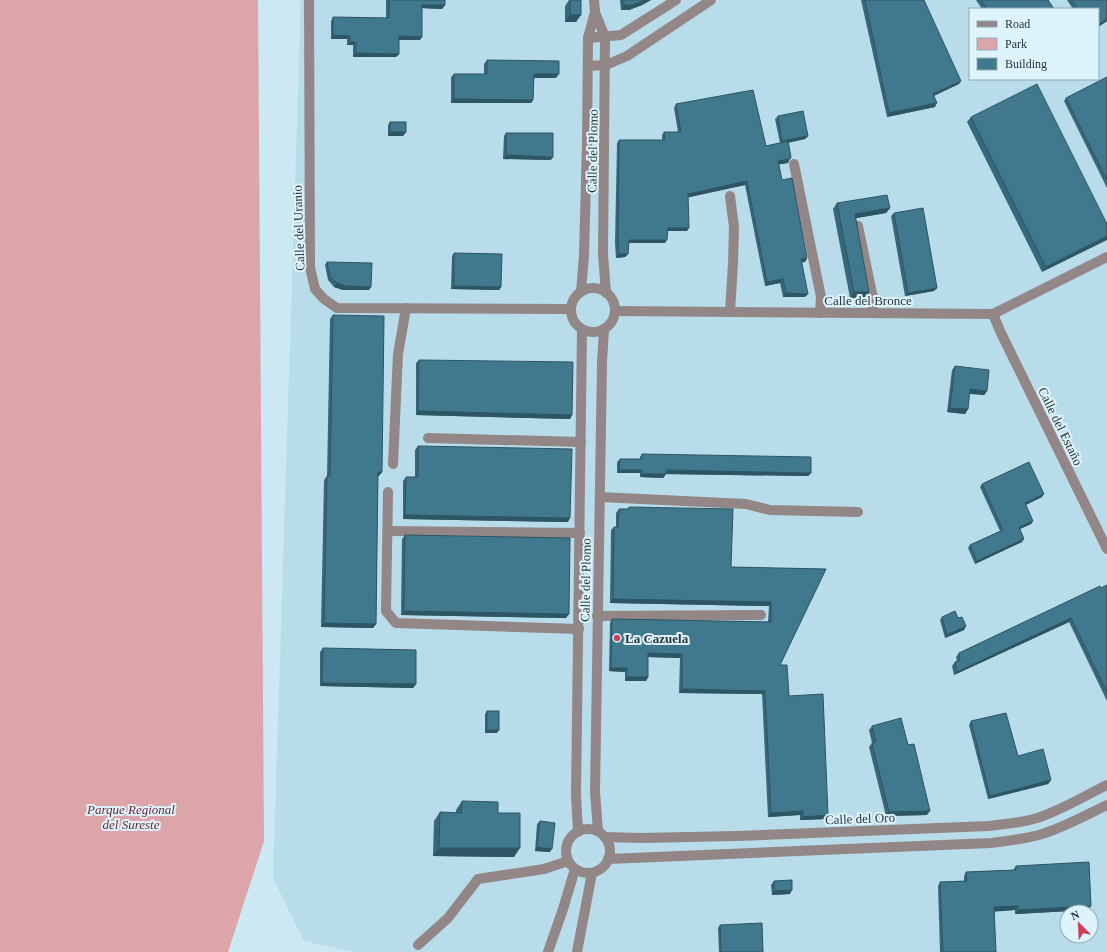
<svg xmlns="http://www.w3.org/2000/svg" width="1107" height="952" font-family="Georgia,serif">
<rect width="100%" height="100%" fill="#cbe8f3"/>
<path fill="#b8dcea" fill-rule="evenodd" d="M 301,0 L 1107,0 L 1107,952 L 354,952 L 304,941 L 273,878 ZM 970,9 L 1098,9 L 1098,79 L 970,79 ZM 1067,912 L 1091,912 L 1091,936 L 1067,936 Z"/>
<polygon fill="#dca5a9" points="0,0 258,0 264,841 228,952 0,952"/>
<g fill="none" stroke-linecap="round" stroke-linejoin="round">
<g stroke="#928686" stroke-width="10">
<polyline points="309,0 310,267 315,289 324,299 337,308 571,309"/>
<polyline points="595,12 605,37 603,254 606,293"/>
<polyline points="588,38 621,35 676,0"/>
<polyline points="588,66 606,65 627,56 711,0"/>
<polyline points="794,164 821,297 820,313"/>
<polyline points="858,226 873,298 872,313"/>
<circle cx="593" cy="310" r="22"/>
<polyline points="581,292 584,255 587,144 588,38 595,12 594,0"/>
<polyline points="615,311 993,314 1107,257"/>
<polyline points="730,312 733,263 734,227 730,196"/>
<polyline points="993,314 1000,331 1107,549"/>
<polyline points="428,438 581,442"/>
<polyline points="393,464 398,354 406,308"/>
<polyline points="388,492 386,611 396,623 579,629"/>
<polyline points="600,497 746,504 770,510 858,512"/>
<polyline points="388,531 580,533"/>
<polyline points="597,616 761,615"/>
<circle cx="588" cy="851" r="22"/>
<polyline points="598,831 595,792 602,363 604,329"/>
<polyline points="578,832 576,795 582,329"/>
<path d="M 605,837 L 640,838 L 737,836 L 989,826 C 1005,824 1022,823 1037,818 C 1062,810 1084,796 1107,785"/>
<path d="M 608,859 L 991,843 C 1008,841 1026,839 1042,834 C 1065,827 1086,815 1107,805"/>
<polyline points="418,945 448,918 478,879 544,869 568,861"/>
<polyline points="548,952 563,909 575,869"/>
<polyline points="577,952 592,873"/>
</g>
</g>
<g fill="#376879">
<polygon points="386,0 445,0 445,5 442,9 422,8 420,40 399,40 399,54 396,57 353,57 353,45 347,45 347,39 331,39 331,21 333,17 386,18"/>
<polygon points="569,0 581,0 576,22 565,22 565,6"/>
<polygon points="620,0 651,0 642,5 629,10 621,10"/>
<polygon points="861,0 924,0 959,84 934,96 935,107 887,117"/>
<polygon points="976,0 1048,0 1054,9 982,9"/>
<polygon points="1067,0 1107,0 1107,21 1098,27 1098,9 1073,9"/>
<polygon points="487,60 556,78 534,78 533,100 531,103 451,103 451,77 454,74 484,74 484,64"/>
<polygon points="1107,77 1107,188 1064,101 1066,98"/>
<polygon points="676,104 766,146 780,143 775,119 778,116 808,136 805,139 788,143 788,163 779,164 782,180 807,258 805,262 802,262 805,297 783,297 780,283 765,286 745,185 688,197 687,231 667,231 665,243 629,243 628,254 625,257 616,258 615,243 617,143 619,140 662,140 662,135 664,132 678,132 674,108"/>
<polygon points="971,117 1107,224 1042,272 967,122"/>
<polygon points="390,122 406,132 403,136 388,136 388,125"/>
<polygon points="506,133 551,160 503,159 504,136"/>
<polygon points="837,203 890,208 886,213 856,218 865,298 850,298 833,209"/>
<polygon points="894,213 937,288 934,291 905,296 891,216"/>
<polygon points="454,253 501,287 499,290 451,289 452,256"/>
<polygon points="327,262 369,290 343,290 334,287 328,280 325,265"/>
<polygon points="333,315 382,472 378,476 376,624 373,628 321,627 324,480 327,476 330,319"/>
<polygon points="419,360 572,415 570,419 416,415 416,363"/>
<polygon points="955,366 987,391 984,395 969,394 968,409 965,414 947,412 952,370"/>
<polygon points="418,446 568,522 403,519 403,481 406,477 415,477 415,450"/>
<polygon points="642,454 811,473 808,476 666,474 663,478 640,477 640,473 617,473 617,462 620,459 640,459 640,457"/>
<polygon points="982,484 1042,497 1026,505 1033,521 1031,524 1019,529 1022,542 975,564 968,548 970,545 1000,531 980,487"/>
<polygon points="629,507 731,567 826,569 780,665 826,819 800,820 800,815 768,817 762,694 679,693 680,658 648,657 648,677 646,681 625,681 625,672 609,671 610,623 612,619 768,622 769,606 610,603 611,530 614,527 616,527 616,513 619,509 627,509"/>
<polygon points="405,535 566,618 401,615 402,539"/>
<polygon points="1107,585 1107,701 1069,622 954,675 952,666 955,662 957,661 956,657 959,653"/>
<polygon points="942,617 958,618 966,626 964,630 945,638 940,620"/>
<polygon points="323,648 416,684 413,688 320,686 320,652"/>
<polygon points="487,711 497,733 485,733 485,714"/>
<polygon points="971,721 1051,780 1048,784 988,799 969,725"/>
<polygon points="872,726 908,745 927,815 886,816 869,747 872,743 869,730"/>
<polygon points="462,801 498,813 514,857 433,856 434,821 440,812 456,813 456,810"/>
<polygon points="540,821 550,852 535,851 537,824"/>
<polygon points="1016,866 1088,910 1015,914 1015,910 994,911 996,952 940,952 938,886 940,882 964,881 964,876 966,872 1013,870"/>
<polygon points="774,881 790,894 772,895 771,885"/>
<polygon points="720,925 763,952 719,952 718,928"/>
</g>
<g fill="#2d5563">
<polygon points="646,0 651,0 642,5 629,10 621,10 624,5"/>
<polygon points="422,5 445,5 442,9 420,8"/>
<polygon points="570,15 581,15 576,22 565,22"/>
<polygon points="1107,19 1107,21 1098,27 1098,25"/>
<polygon points="333,35 350,36 347,39 331,39"/>
<polygon points="399,36 422,37 420,40 396,40"/>
<polygon points="350,42 356,42 353,45 347,45"/>
<polygon points="356,53 399,54 396,57 353,57"/>
<polygon points="534,74 559,74 556,78 532,78"/>
<polygon points="961,81 959,84 930,97 933,94"/>
<polygon points="454,99 533,100 531,103 451,103"/>
<polygon points="937,103 935,107 887,117 889,113"/>
<polygon points="390,132 406,132 403,136 388,136"/>
<polygon points="808,136 805,139 780,144 782,141"/>
<polygon points="506,155 553,157 551,160 503,159"/>
<polygon points="790,159 788,163 776,165 778,161"/>
<polygon points="747,181 745,185 686,198 688,194"/>
<polygon points="890,208 886,213 851,219 855,214"/>
<polygon points="668,228 689,228 687,231 665,231"/>
<polygon points="1107,236 1107,240 1042,272 1046,267"/>
<polygon points="629,240 667,240 665,243 627,243"/>
<polygon points="619,254 628,254 625,257 616,258"/>
<polygon points="807,258 805,262 799,263 801,259"/>
<polygon points="783,279 780,283 765,286 767,282"/>
<polygon points="337,283 371,287 369,290 343,290 334,287"/>
<polygon points="454,286 501,287 499,290 451,289"/>
<polygon points="937,288 934,291 905,296 908,293"/>
<polygon points="854,292 869,292 865,298 850,298"/>
<polygon points="786,293 808,294 805,297 783,297"/>
<polygon points="970,389 987,391 984,395 967,393"/>
<polygon points="950,408 968,409 965,414 947,412"/>
<polygon points="418,411 572,415 570,419 416,415"/>
<polygon points="619,470 642,470 640,473 617,473"/>
<polygon points="666,470 811,473 808,476 663,474"/>
<polygon points="378,472 382,472 379,476 376,476"/>
<polygon points="642,474 666,474 663,478 640,477"/>
<polygon points="1044,494 1042,497 1023,506 1025,503"/>
<polygon points="405,515 570,518 568,522 403,519"/>
<polygon points="1033,521 1031,524 1016,531 1019,527"/>
<polygon points="1024,539 1022,542 975,564 977,561"/>
<polygon points="613,599 771,602 769,606 610,603"/>
<polygon points="404,611 569,614 566,618 401,615"/>
<polygon points="1071,618 1069,622 954,675 957,672"/>
<polygon points="324,623 376,624 373,628 321,627"/>
<polygon points="966,626 964,630 945,638 947,635"/>
<polygon points="648,653 682,654 680,658 646,657"/>
<polygon points="611,668 627,668 625,672 609,671"/>
<polygon points="627,677 648,677 646,681 625,681"/>
<polygon points="322,683 416,684 413,688 320,686"/>
<polygon points="682,689 765,691 762,694 679,693"/>
<polygon points="487,730 499,730 497,733 485,733"/>
<polygon points="1051,780 1048,784 988,799 990,796"/>
<polygon points="803,811 800,815 768,817 771,813"/>
<polygon points="930,811 927,815 886,816 889,812"/>
<polygon points="828,815 826,819 800,820 803,817"/>
<polygon points="537,847 552,849 550,852 535,851"/>
<polygon points="439,848 520,848 514,857 433,856"/>
<polygon points="792,890 790,894 772,895 774,891"/>
<polygon points="1018,906 1015,910 991,912 994,907"/>
<polygon points="1091,906 1088,910 1015,914 1018,910"/>
</g>
<g fill="#40798d" stroke="#2d5563">
<polygon points="389,0 445,0 445,5 422,5 422,37 399,36 399,54 356,53 356,42 350,42 350,36 333,35 333,17 389,18"/>
<rect x="570" y="0" width="11" height="15"/>
<polygon points="624,0 646,0 632,5 624,5"/>
<polygon points="865,0 924,0 961,81 933,94 937,103 889,113"/>
<polygon points="981,0 1048,0 1054,9 987,9"/>
<polygon points="1072,0 1107,0 1107,19 1098,25 1098,9 1078,9"/>
<polygon points="487,60 559,61 559,74 534,74 533,100 454,99 454,74 487,74"/>
<polygon points="1107,77 1107,180 1066,98"/>
<polygon points="1037,84 1107,224 1107,236 1046,267 971,117"/>
<polygon points="753,90 766,146 788,141 791,157 790,159 778,161 782,180 792,178 807,258 801,259 808,294 786,293 783,279 767,282 747,181 688,194 689,228 668,228 667,240 629,240 628,254 619,254 618,240 619,140 665,140 664,132 681,132 676,104"/>
<polygon points="803,111 808,136 782,141 778,116"/>
<rect x="390" y="122" width="16" height="10"/>
<polygon points="506,133 553,133 553,157 506,155"/>
<polygon points="887,195 890,208 855,214 869,292 854,292 837,203"/>
<polygon points="923,208 937,288 908,293 894,213"/>
<polygon points="454,253 502,254 501,287 454,286"/>
<polygon points="327,262 372,263 371,287 346,286 337,283 330,277"/>
<polygon points="333,315 384,316 382,472 378,472 376,624 324,623 327,476 330,476"/>
<polygon points="419,360 573,362 572,415 418,411"/>
<polygon points="955,366 989,370 987,391 970,389 968,409 950,408"/>
<polygon points="418,446 572,449 570,518 405,515 406,477 418,477"/>
<polygon points="642,454 811,457 811,473 666,470 666,474 642,474 642,470 619,470 620,459 642,459"/>
<polygon points="1029,462 1044,494 1025,503 1033,521 1019,527 1024,539 977,561 970,545 1003,530 982,484"/>
<polygon points="629,507 733,509 731,567 826,569 780,665 787,665 789,696 823,694 828,815 803,817 803,811 771,813 765,691 682,689 682,654 648,653 648,677 627,677 627,668 611,668 612,619 771,622 771,602 613,599 614,527 618,527 619,509 629,509"/>
<polygon points="405,535 570,538 569,614 404,611"/>
<polygon points="1107,585 1107,692 1071,618 957,672 955,662 960,660 959,653 1100,586 1101,588"/>
<polygon points="955,611 958,618 962,617 966,626 947,635 942,617"/>
<polygon points="323,648 416,650 416,684 322,683"/>
<rect x="487" y="711" width="12" height="19"/>
<polygon points="1006,713 1018,756 1043,749 1051,780 990,796 971,721"/>
<polygon points="901,718 908,745 914,744 930,811 889,812 872,743 876,742 872,726"/>
<polygon points="462,801 498,802 498,813 520,813 520,848 439,848 440,812 461,813"/>
<polygon points="540,821 555,823 552,849 537,847"/>
<polygon points="1089,862 1091,906 1018,910 1018,906 994,907 996,952 943,952 940,882 967,881 966,872 1016,870 1016,866"/>
<polygon points="792,880 792,890 774,891 774,881"/>
<polygon points="762,923 763,952 721,952 720,925"/>
</g>
<circle fill="#d04059" stroke="#ddf4fd" stroke-width="1.5" cx="617" cy="638" r="4"/>
<g text-anchor="middle" stroke-width="4" stroke-linejoin="round" paint-order="stroke">
<g font-size="13" fill="#2a3539" stroke="#ddf4fd">
<text transform="translate(592 151) rotate(-89)" y="5">Calle del Plomo</text>
<text transform="translate(298 228) rotate(-92)" y="5">Calle del Uranio</text>
<text x="868" y="305">Calle del Bronce</text>
<text transform="translate(1061 426) rotate(64)" y="5">Calle del Estaño</text>
<text transform="translate(585 580) rotate(-89)" y="5">Calle del Plomo</text>
<text transform="translate(860 818) rotate(-2)" y="5">Calle del Oro</text>
</g>
<g font-size="13" font-weight="bold" fill="#2a3539" stroke="#ddf4fd" text-anchor="start">
<text x="625" y="643">La Cazuela</text>
</g>
<g font-size="13" font-style="italic" fill="#6c2832" stroke="#ddf4fd">
<text x="131" y="814">Parque Regional<tspan x="131" dy="15">del Sureste</tspan></text>
</g>
</g>
<rect x="969" y="8" width="130" height="72" fill="#ddf4fd" stroke="#95a8af"/>
<rect x="977" y="21" width="20" height="6" fill="#928686" stroke="#95a8af"/>
<text x="1005" y="28" font-size="12" fill="#2a3539">Road</text>
<rect x="977" y="38" width="20" height="12" fill="#dca5a9" stroke="#95a8af"/>
<text x="1005" y="48" font-size="12" fill="#2a3539">Park</text>
<rect x="977" y="58" width="20" height="12" fill="#40798d" stroke="#95a8af"/>
<text x="1005" y="68" font-size="12" fill="#2a3539">Building</text>
<g transform="translate(1079 924) rotate(336)"><circle r="19" fill="#ddf4fd" stroke="#95a8af"/>
<path d="M0-3L7 15L0 10L-7 15Z" fill="#d04059"/>
<text y="-6" font-size="11" font-weight="bold" text-anchor="middle" fill="#2a3539">N</text>
</g>
</svg>
